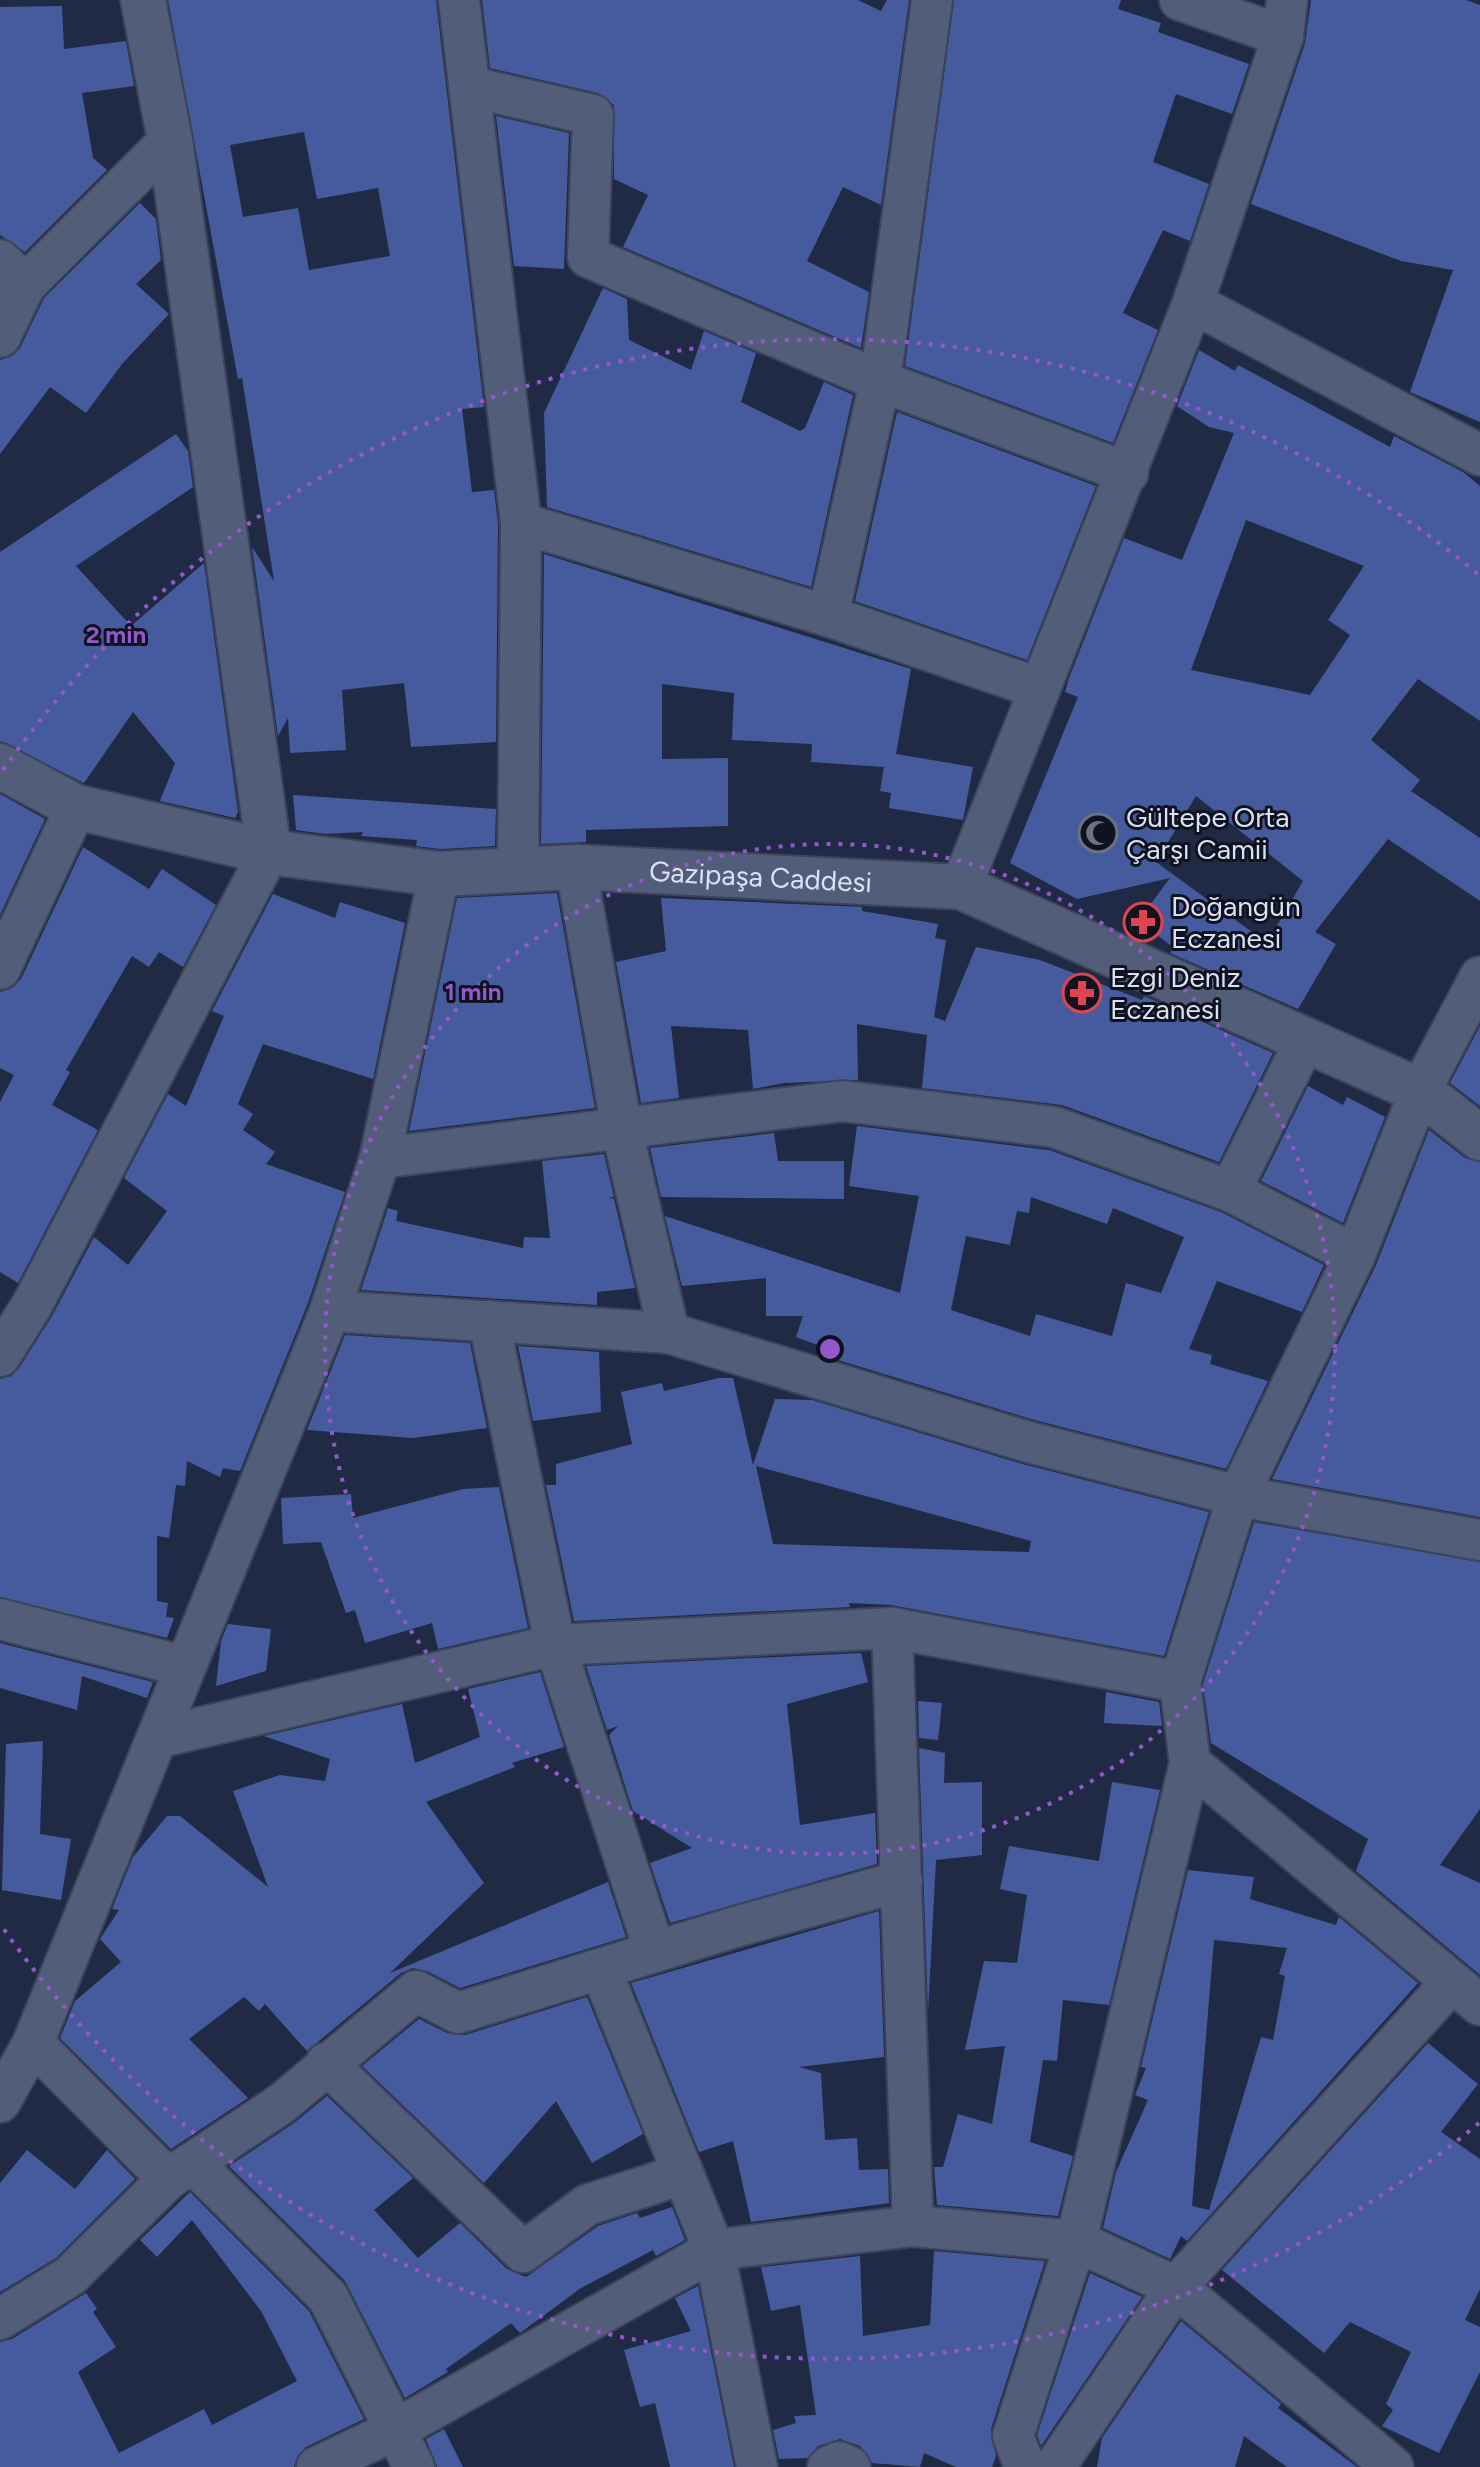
<svg xmlns="http://www.w3.org/2000/svg" width="1480" height="2467" font-family="Figtree,sans-serif">
<rect width="100%" height="100%" fill="#212a44"/>
<g fill="#465b9e" fill-rule="evenodd">
<path d="M 168,0 L 436,0 L 484,407 L 462,409 L 472,492 L 494,490 L 498,524 L 496,742 L 411,747 L 404,683 L 342,690 L 346,750 L 290,753 L 288,718 L 278,736 L 252,547 L 274,581 L 242,378 L 238,379 ZM 304,132 L 317,199 L 378,188 L 390,256 L 309,270 L 298,208 L 243,217 L 230,145 Z"/>
<polygon points="482,0 858,0 881,11 887,0 909,0 881,205 843,187 807,261 869,292 861,348 623,247 648,195 614,179 614,105 598,93 490,68"/>
<polygon points="954,0 1121,0 1118,9 1161,23 1158,32 1249,64 1232,114 1176,94 1153,162 1209,184 1190,241 1163,230 1123,313 1158,330 1113,443 905,366"/>
<polygon points="1311,0 1466,0 1480,5 1480,422 1410,392 1453,270 1401,261 1251,204 1305,43"/>
<polygon points="62,6 64,49 126,41 134,86 82,93 93,158 107,170 25,252 0,235 0,7"/>
<polygon points="496,116 569,133 564,269 514,266"/>
<polygon points="140,203 156,219 161,260 136,284 169,314 122,364 86,413 50,387 0,454 0,360 12,356 20,348 44,298"/>
<polygon points="603,288 627,299 629,340 691,370 704,331 756,353 741,402 800,431 805,428 824,382 853,395 811,587 547,507 544,413"/>
<path d="M 1199,350 L 1235,371 L 1238,365 L 1390,447 L 1394,436 L 1463,472 L 1480,486 L 1480,721 L 1418,679 L 1371,740 L 1420,780 L 1411,791 L 1480,838 L 1480,901 L 1388,839 L 1315,932 L 1336,944 L 1298,1009 L 1170,953 L 1173,947 L 1138,921 L 1170,878 L 1077,899 L 1010,863 L 1078,697 L 1065,692 L 1069,678 L 1124,538 L 1182,560 L 1234,433 L 1209,427 L 1177,406 ZM 1246,520 L 1364,566 L 1328,620 L 1350,635 L 1310,695 L 1191,670 ZM 1196,796 L 1303,881 L 1267,943 L 1156,862 Z"/>
<polygon points="897,412 1096,486 1027,660 855,601"/>
<polygon points="176,434 188,451 193,487 76,566 131,626 204,563 238,812 235,818 160,801 175,763 133,712 84,783 0,741 0,552"/>
<polygon points="544,554 911,669 896,754 973,767 963,820 889,808 891,793 880,791 884,767 811,762 812,744 732,740 734,693 662,684 662,759 728,758 728,826 586,830 586,842 541,844"/>
<polygon points="0,794 45,819 0,915"/>
<polygon points="293,795 496,809 495,846 440,849 416,846 417,840 361,836 363,832 325,834 296,830"/>
<polygon points="83,847 149,889 162,869 216,905 183,967 159,952 149,967 132,956 66,1070 70,1072 52,1105 98,1130 18,1283 0,1272 0,1102 14,1075 0,1068 0,992 12,988 21,979"/>
<polygon points="557,893 595,1108 409,1131 457,898"/>
<polygon points="273,894 335,918 340,902 405,923 373,1079 263,1044 238,1104 253,1114 243,1130 275,1152 266,1164 345,1192 308,1303 240,1471 223,1468 220,1477 187,1461 185,1486 176,1485 169,1538 157,1536 157,1601 168,1603 166,1617 174,1618 167,1638 0,1597 0,1379 11,1376 19,1368 52,1316 94,1237 128,1265 167,1211 124,1178 168,1094 186,1106 224,1016 212,1011"/>
<polygon points="661,898 862,907 862,911 938,924 935,938 946,940 934,1017 945,1021 976,947 1040,960 1142,1000 1144,996 1273,1053 1219,1162 1062,1105 922,1088 927,1035 857,1024 858,1080 784,1083 753,1089 748,1030 671,1026 679,1098 641,1103 616,962 666,951"/>
<polygon points="1480,1026 1480,1106 1450,1083"/>
<polygon points="1308,1086 1343,1105 1347,1097 1385,1117 1343,1223 1261,1181"/>
<path d="M 857,1126 L 1049,1150 L 1221,1212 L 1324,1265 L 1302,1312 L 1217,1281 L 1189,1349 L 1212,1355 L 1210,1364 L 1268,1381 L 1226,1469 L 1031,1419 L 825,1356 L 828,1349 L 796,1337 L 803,1316 L 766,1316 L 766,1278 L 682,1286 L 665,1216 L 900,1293 L 919,1196 L 849,1186 ZM 1031,1197 L 1107,1224 L 1113,1208 L 1184,1237 L 1161,1293 L 1126,1283 L 1112,1336 L 1036,1314 L 1030,1336 L 951,1310 L 966,1236 L 1010,1245 L 1017,1211 L 1029,1213 Z"/>
<polygon points="1429,1130 1465,1158 1480,1162 1480,1517 1272,1479 1376,1265"/>
<polygon points="774,1133 778,1161 844,1161 844,1199 661,1197 650,1148"/>
<polygon points="604,1154 614,1197 609,1197 614,1199 635,1288 597,1292 597,1305 361,1290 388,1208 398,1211 396,1221 523,1248 524,1237 550,1238 542,1161"/>
<polygon points="345,1335 470,1343 487,1428 413,1438 307,1430"/>
<polygon points="518,1346 599,1352 601,1412 533,1421"/>
<path d="M 719,1378 L 733,1378 L 753,1465 L 775,1399 L 812,1400 L 1019,1463 L 1209,1512 L 1164,1656 L 891,1605 L 849,1603 L 850,1607 L 574,1621 L 546,1485 L 556,1485 L 556,1464 L 632,1444 L 621,1392 L 662,1383 L 664,1391 ZM 756,1466 L 1031,1541 L 1029,1552 L 773,1544 Z"/>
<polygon points="499,1487 528,1628 438,1649 432,1623 365,1643 355,1610 346,1613 321,1542 283,1544 281,1498 351,1494 353,1518 463,1489"/>
<polygon points="1254,1522 1480,1562 1480,1809 1440,1865 1480,1883 1480,1975 1356,1871 1368,1839 1211,1743 1203,1684"/>
<polygon points="228,1624 271,1629 266,1671 216,1686 221,1641"/>
<polygon points="0,1643 153,1682 147,1698 82,1676 77,1710 0,1688"/>
<polygon points="861,1653 868,1682 787,1704 800,1825 875,1813 877,1864 670,1923 650,1863 692,1848 633,1811 609,1735 618,1726 607,1730 586,1666"/>
<polygon points="540,1672 564,1747 512,1763 515,1767 426,1802 484,1883 390,1973 608,1882 626,1937 460,1988 427,1971 413,1968 401,1973 307,2051 265,2004 259,2011 244,1997 189,2039 248,2098 171,2149 60,2038 75,2001 121,1962 100,1939 119,1910 112,1909 133,1857 167,1816 180,1816 268,1887 233,1791 280,1775 325,1781 330,1759 264,1736 402,1704 415,1763 480,1737 468,1689"/>
<polygon points="1106,1692 1159,1702 1162,1726 1104,1723"/>
<polygon points="918,1701 942,1703 938,1740 919,1738"/>
<polygon points="43,1741 40,1834 71,1839 61,1900 2,1890 6,1744"/>
<polygon points="919,1748 945,1753 944,1783 982,1782 982,1855 936,1860 928,2012"/>
<polygon points="1112,1782 1160,1790 1109,2005 1063,2000 1057,2061 1043,2060 1030,2142 1073,2156 1058,2216 937,2205 934,2167 943,2167 958,2114 992,2124 1005,2046 965,2050 984,1961 1017,1963 1027,1895 1000,1889 1009,1846 1099,1861"/>
<path d="M 1188,1870 L 1254,1877 L 1250,1899 L 1336,1925 L 1339,1917 L 1418,1983 L 1187,2241 L 1181,2236 L 1170,2259 L 1103,2228 L 1116,2172 L 1148,2100 L 1135,2095 L 1146,2068 L 1141,2067 ZM 1214,1940 L 1287,1948 L 1279,1974 L 1285,1976 L 1273,2040 L 1261,2037 L 1209,2210 L 1192,2206 Z"/>
<polygon points="879,1911 884,2057 799,2067 821,2073 825,2140 857,2138 859,2170 888,2169 889,2203 751,2222 733,2141 699,2152 631,1983"/>
<polygon points="587,1997 643,2134 592,2163 556,2101 484,2183 362,2066 419,2019 447,2033 465,2035"/>
<polygon points="1428,2043 1478,2084 1441,2132 1480,2159 1480,2289 1465,2320 1480,2327 1480,2372 1439,2453 1382,2426 1393,2410 1386,2404 1411,2352 1350,2322 1324,2353 1222,2270"/>
<polygon points="327,2096 413,2178 374,2210 418,2258 460,2223 507,2269 526,2277 598,2226 637,2213 640,2218 672,2207 685,2240 656,2256 653,2250 581,2288 520,2333 511,2323 446,2369 448,2372 405,2398 345,2281 229,2166 294,2123"/>
<polygon points="27,2150 75,2189 107,2150 135,2179 56,2258 0,2292 0,2183"/>
<polygon points="190,2192 309,2311 364,2419 306,2447 298,2455 294,2467 0,2467 0,2342 12,2339 86,2293 97,2309 93,2312 116,2347 78,2372 119,2453 204,2409 212,2425 297,2381 261,2311 192,2220 157,2257 140,2240"/>
<polygon points="934,2251 1045,2261 991,2429 996,2456 992,2467 956,2467 924,2453 920,2467 872,2463 860,2446 840,2439 818,2446 808,2458 779,2459 773,2430 796,2423 794,2416 816,2415 800,2305 771,2311 761,2267 860,2256 863,2336 930,2325"/>
<polygon points="1090,2273 1142,2297 1041,2446 1037,2435"/>
<polygon points="698,2286 734,2467 670,2467 655,2403 640,2407 624,2350 691,2331 675,2298"/>
<polygon points="1181,2321 1281,2404 1278,2408 1357,2467 1287,2467 1244,2436 1235,2467 1097,2467 1102,2438"/>
<polygon points="444,2429 463,2467 437,2467 426,2439"/>
</g>
<g fill="none" stroke-linecap="round" stroke-linejoin="round">
<g stroke="#3d445a" stroke-width="44">
<g id="minor">
<polyline points="459,0 521,523 518,870"/>
<polyline points="1180,0 1283,36"/>
<polyline points="471,87 593,115 588,257 880,381 1128,473"/>
<polyline points="0,260 25,285"/>
<polyline points="1193,303 1480,455"/>
<polyline points="0,337 25,285 170,140"/>
<polyline points="521,523 828,616 1038,688"/>
<polyline points="828,616 880,381 932,0"/>
<polyline points="576,867 622,1130 669,1333"/>
<polyline points="961,887 1193,303 1283,36 1287,0"/>
<polyline points="0,969 76,807"/>
<polyline points="380,1158 843,1101 1054,1127 1230,1191 1355,1255"/>
<polyline points="1230,1191 1305,1041"/>
<polyline points="330,1311 669,1333 1025,1441 1238,1496 1480,1540"/>
<polyline points="489,1321 555,1645 655,1952"/>
<polyline points="0,1356 32,1305 269,852"/>
<polyline points="0,1619 183,1666"/>
<polyline points="892,1628 913,2226"/>
<polyline points="160,1737 555,1645 892,1628 1180,1682"/>
<polyline points="1190,1763 1480,2005"/>
<polyline points="601,1970 714,2250 757,2467"/>
<polyline points="33,2043 168,2179"/>
<polyline points="326,2063 523,2252 587,2205 683,2174"/>
<polyline points="0,2102 33,2043 330,1311 380,1158 439,874"/>
<polyline points="193,2163 328,2297 414,2467"/>
<polyline points="0,2319 70,2276 168,2179 281,2104 416,1991 458,2013 735,1927 902,1881"/>
<polyline points="317,2467 397,2429 714,2250 913,2226 1076,2241 1176,2287 1393,2467"/>
<polyline points="828,2467 839,2462 850,2467"/>
<polyline points="1025,2467 1013,2436 1076,2241 1190,1763 1180,1682 1238,1496 1355,1255 1420,1091 1480,977"/>
<polyline points="1055,2467 1176,2287 1450,1984"/>
</g>
</g>
<g stroke="#3d445a" stroke-width="48">
<g id="tertiary">
<polyline points="143,0 170,140 269,852"/>
<path id="s1" d="M 0,766 L 76,807 L 269,852 L 439,874 L 576,867 L 961,887 L 1420,1091 L 1480,1138"/>
</g>
</g>
<use href="#minor" stroke="#525d7a" stroke-width="40"/>
<use href="#tertiary" stroke="#525d7a" stroke-width="44"/>
</g>
<g fill="none" stroke="#9359cc" stroke-width="4" stroke-dasharray="4 8">
<circle cx="830" cy="1349" r="505"/>
<path d="M1479 2123A1010 1010 0 0 1 3 1928M3 770A1010 1010 0 0 1 1479 575"/>
</g>
<defs>
<g id="mosque-ring" transform="scale(2)"><circle r="9.5" fill="#0f131f" stroke="#6b7280" stroke-width="1.5"/><path d="M3.5-4.9A6 6 0 1 0 3.5 4.9A5 5 0 1 1 3.5-4.9Z" fill="#6b7280"/></g>
<g id="pharmacy-ring" transform="scale(2)"><circle r="9.5" fill="#0f131f" stroke="#e0444e" stroke-width="1.5"/><path d="M-2-6h4v4h4v4h-4v4h-4v-4h-4v-4h4Z" fill="#e0444e"/></g>
</defs>
<g fill-rule="evenodd">
<use href="#mosque-ring" x="1098" y="833"/>
<use href="#pharmacy-ring" x="1143" y="922"/>
<use href="#pharmacy-ring" x="1082" y="993"/>
</g>
<g text-anchor="middle" stroke-width="6" stroke-linejoin="round" paint-order="stroke">
<g font-size="28" fill="#dae1f3" stroke="#0f131f" text-anchor="start">
<text x="1126" y="827">Gültepe Orta<tspan x="1126" dy="32">Çarşı Camii</tspan></text>
<text x="1171" y="916">Doğangün<tspan x="1171" dy="32">Eczanesi</tspan></text>
<text x="1110" y="987">Ezgi Deniz<tspan x="1110" dy="32">Eczanesi</tspan></text>
</g>
<g font-size="28" fill="#dae1f3" stroke="#0f131f">
<text dy="10" stroke="none"><textPath href="#s1" startOffset="778">Gazipaşa Caddesi</textPath></text>
</g>
</g>
<circle cx="830" cy="1349" r="12" fill="#9359cc" stroke="#0f131f" stroke-width="4"/>
<g font-size="24" text-anchor="middle" font-weight="bold" fill="#9359cc" stroke="#0f131f" stroke-width="6" stroke-linejoin="round" paint-order="stroke">
<text x="116" y="643">2 min</text>
<text x="473" y="1000">1 min</text>
</g>
</svg>
